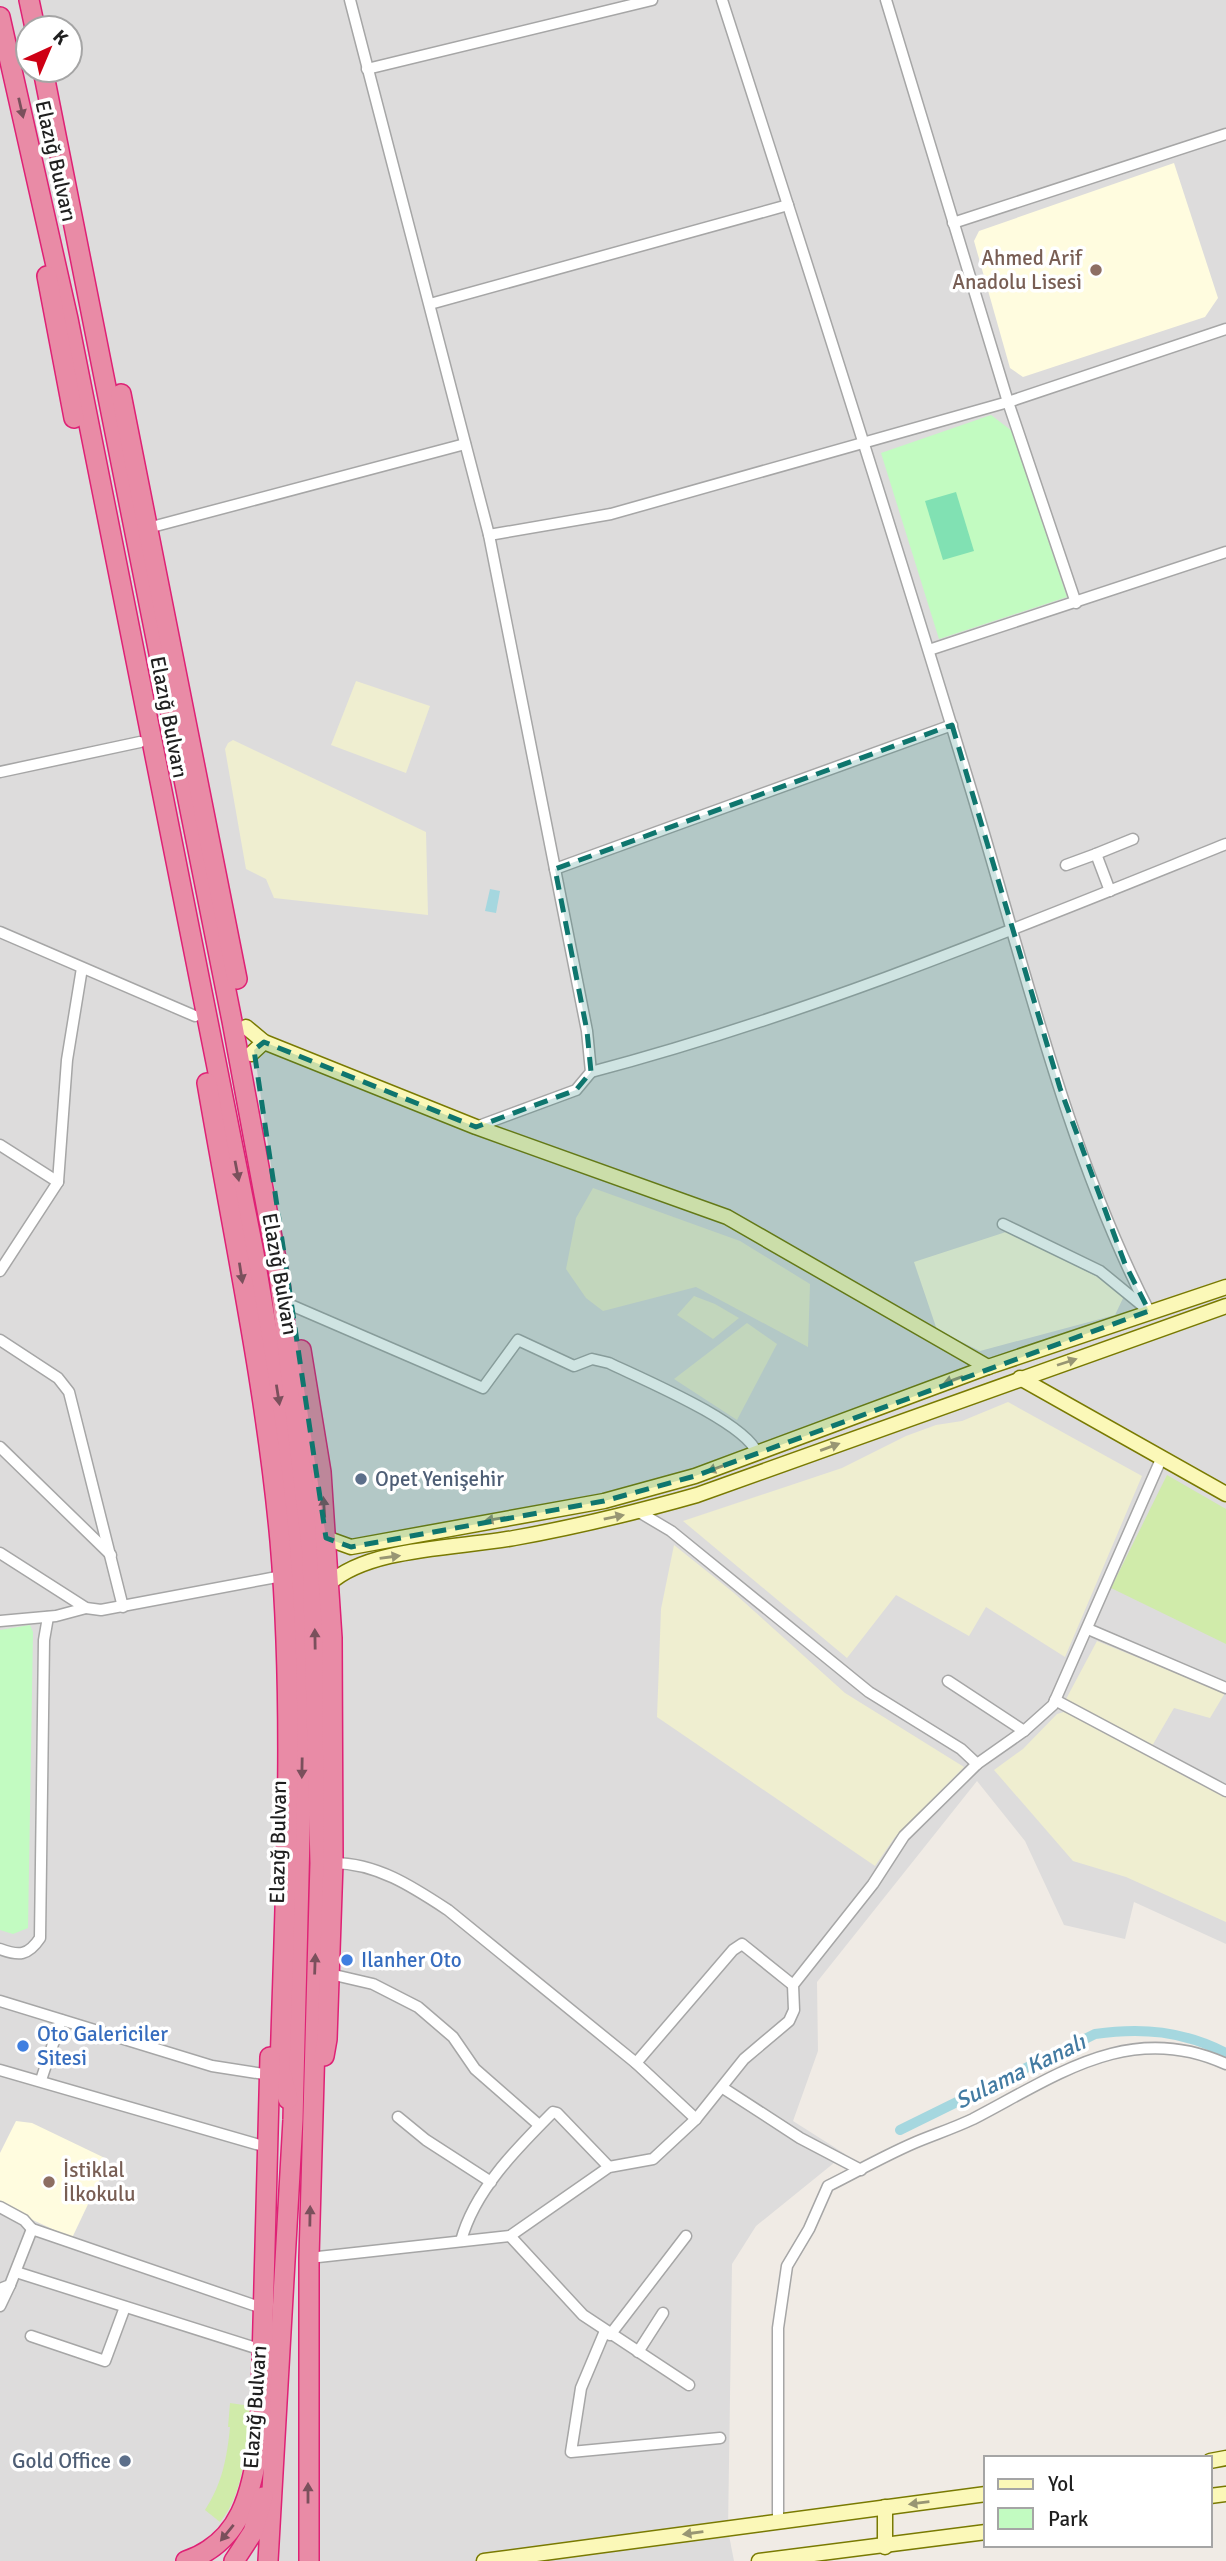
<svg xmlns="http://www.w3.org/2000/svg" width="1226" height="2561" font-family="Signika,sans-serif">
<rect width="100%" height="100%" fill="#f0ebe5"/>
<path fill="#dddcdc" fill-rule="evenodd" d="M 0,0 L 1226,0 L 1226,1944 L 1134,1902 L 1125,1939 L 1064,1925 L 1025,1841 L 977,1781 L 817,1982 L 818,2051 L 793,2121 L 845,2154 L 756,2226 L 732,2264 L 728,2530 L 734,2561 L 0,2561 ZM 28,28 L 70,28 L 70,70 L 28,70 Z"/>
<g fill="#fffcdf">
<polygon points="1174,163 1218,298 1205,317 1023,377 1010,368 974,241 979,231"/>
<polygon points="1009,1231 1126,1292 1115,1315 980,1351 937,1330 914,1262"/>
<polygon points="16,2121 32,2123 109,2160 72,2238 0,2205 0,2153"/>
</g>
<g fill="#efeed0">
<polygon points="356,681 430,706 406,773 331,745"/>
<polygon points="233,740 426,832 428,915 274,898 266,879 246,869 225,749 228,743"/>
<polygon points="593,1188 740,1241 810,1284 808,1347 696,1287 603,1311 586,1298 566,1269 576,1218"/>
<polygon points="694,1296 715,1304 739,1318 713,1339 677,1315"/>
<polygon points="747,1323 777,1344 737,1420 674,1379"/>
<polygon points="1008,1402 1142,1476 1065,1657 986,1607 969,1636 896,1595 847,1658 683,1521 842,1468 906,1436 936,1425 962,1421"/>
<polygon points="674,1545 734,1593 845,1693 964,1767 895,1837 875,1866 657,1717 661,1609"/>
<polygon points="1097,1641 1225,1693 1210,1718 1174,1708 1152,1746 1065,1701"/>
<polygon points="1067,1711 1193,1781 1226,1796 1226,1922 1126,1877 1073,1861 994,1770 1023,1749 1057,1714"/>
</g>
<g fill="#d0ebaa">
<polygon points="1167,1475 1226,1509 1226,1644 1111,1588"/>
<path d="M 230,2403 L 251,2406 C 246,2443 245,2493 220,2522 L 205,2510 C 222,2484 227,2458 230,2427 L 228,2427 Z"/>
</g>
<g fill="#c2fbc1">
<polygon points="991,415 1012,431 1067,597 939,639 881,453"/>
<polygon points="30,1625 33,1632 28,1928 13,1934 0,1930 0,1630"/>
</g>
<polygon fill="#81e1b3" points="956,492 974,551 943,560 925,501"/>
<polygon fill="#a5d7df" points="490,889 500,891 496,913 485,911"/>
<g fill="none" stroke-linecap="round" stroke-linejoin="round">
<path stroke="#a5d7df" stroke-width="10" d="M 900,2130 L 1095,2034 C 1142,2027 1183,2031 1226,2053"/>
<g stroke="#a6a6a6" stroke-width="13">
<g id="street">
<polyline points="350,0 489,535 587,1031 591,1072 576,1090 476,1127"/>
<path d="M 722,0 C 806,260 889,519 968,780 C 1022,956 1065,1147 1149,1311"/>
<polyline points="886,0 1008,402 1076,603"/>
<polyline points="367,69 652,0"/>
<polyline points="953,223 1226,134"/>
<polyline points="430,304 788,205"/>
<polyline points="148,528 465,444"/>
<polyline points="489,535 611,514 1008,402 1226,329"/>
<polyline points="929,650 1226,552"/>
<polyline points="0,772 140,742"/>
<polyline points="1096,854 1133,839"/>
<polyline points="1066,865 1096,854 1110,891"/>
<polyline points="555,869 952,725"/>
<polyline points="0,932 195,1016"/>
<path d="M 591,1072 C 808,1015 1017,928 1226,844"/>
<polyline points="0,1145 58,1182"/>
<polyline points="1003,1224 1100,1271 1144,1307"/>
<polyline points="0,1271 58,1182 67,1060 82,968"/>
<path d="M 293,1306 L 483,1388 L 518,1340 L 574,1366 L 592,1359 L 609,1363 C 642,1379 745,1422 757,1453"/>
<polyline points="0,1340 58,1378 69,1392 123,1607"/>
<polyline points="0,1447 111,1555"/>
<polyline points="639,1512 671,1531 869,1692 961,1749 977,1764"/>
<polyline points="0,1553 86,1608 101,1610 282,1576"/>
<polyline points="0,1621 56,1616 86,1608"/>
<polyline points="1088,1629 1226,1688"/>
<polyline points="948,1681 1024,1731"/>
<polyline points="1055,1700 1226,1791"/>
<path d="M 333,1863 C 377,1863 413,1887 448,1910 L 636,2063 L 696,2119"/>
<path d="M 0,1949 C 19,1956 28,1956 40,1938 L 44,1640 L 48,1617"/>
<polyline points="330,1974 373,1984 418,2007 453,2037 475,2069 539,2125"/>
<polyline points="0,2001 212,2066 270,2075"/>
<polyline points="636,2063 733,1950 742,1944 793,1985"/>
<polyline points="0,2070 270,2148"/>
<polyline points="41,2080 61,2020"/>
<polyline points="723,2088 800,2138 861,2170"/>
<polyline points="398,2117 426,2140 491,2182"/>
<polyline points="0,2207 24,2220 32,2229"/>
<polyline points="510,2236 583,2315 689,2385"/>
<path d="M 461,2241 C 474,2191 517,2148 553,2112 L 557,2113 L 609,2167"/>
<polyline points="309,2258 510,2236 609,2167 653,2159 696,2119 744,2059 789,2021 794,2010 793,1985 873,1884 904,1836 977,1764 1024,1731 1053,1705 1162,1457"/>
<polyline points="16,2272 262,2350"/>
<polyline points="0,2289 10,2285 32,2229 265,2309"/>
<polyline points="0,2306 10,2285"/>
<polyline points="605,2331 581,2388 571,2452 720,2438"/>
<polyline points="610,2335 686,2236"/>
<polyline points="31,2336 105,2361 125,2307"/>
<polyline points="638,2352 663,2313"/>
<path d="M 778,2520 L 778,2328 L 787,2266 L 809,2229 L 828,2186 C 856,2172 884,2156 914,2143 C 933,2135 954,2128 973,2119 C 1056,2076 1130,2020 1226,2064"/>
</g>
</g>
<g stroke="#797a02" stroke-width="17">
<g id="secondary">
<polyline points="246,1027 264,1042 476,1127 727,1217 988,1367"/>
<polyline points="251,1054 264,1042"/>
<polyline points="1020,1378 1226,1494"/>
<polyline points="326,1538 351,1547 604,1501 695,1476 988,1367 1226,1287"/>
<path d="M 329,1584 C 368,1547 461,1548 514,1538 C 576,1527 637,1512 697,1495 L 1226,1306"/>
<polyline points="1210,2461 1226,2458"/>
<polyline points="1210,2496 1226,2494"/>
<polyline points="885,2507 885,2547"/>
<polyline points="484,2561 986,2494"/>
<polyline points="759,2561 986,2532"/>
</g>
</g>
<g stroke="#df2175" stroke-width="22">
<g id="highway">
<polyline points="29,0 35,28"/>
<polyline points="0,17 68,319 254,1253 281,1414 296,1580 303,1714 293,2120 268,2561"/>
<polyline points="43,70 232,1021 279,1275 312,1555 320,1863 309,2258 309,2561"/>
<polyline points="47,276 74,418"/>
<polyline points="121,394 237,979"/>
<path d="M 207,1083 C 233,1235 266,1387 280,1541 C 295,1716 285,1894 280,2069 L 288,2099"/>
<polyline points="301,1350 321,1472 332,1638 333,1863 327,2039 324,2056"/>
<path d="M 186,2561 C 244,2541 251,2490 260,2437 L 270,2057"/>
<polyline points="234,2561 253,2532 263,2497"/>
</g>
</g>
<use href="#street" stroke="#fff" stroke-width="10"/>
<use href="#secondary" stroke="#fbf8b8" stroke-width="14"/>
<use href="#highway" stroke="#e98ba6" stroke-width="19"/>
</g>
<defs><path id="oneway-solid" d="M-6-.8H1V-3.2L6.5 0L1 3.2V.8H-6Z" transform="scale(1.75)"/></defs>
<g fill="#7a505c">
<use href="#oneway-solid" transform="translate(21 108) rotate(77)"/>
<use href="#oneway-solid" transform="translate(237 1171) rotate(79)"/>
<use href="#oneway-solid" transform="translate(241 1273) rotate(81)"/>
<use href="#oneway-solid" transform="translate(278 1395) rotate(81)"/>
<use href="#oneway-solid" transform="translate(324 1507) rotate(-94)"/>
<use href="#oneway-solid" transform="translate(315 1639) rotate(-91)"/>
<use href="#oneway-solid" transform="translate(302 1768) rotate(91)"/>
<use href="#oneway-solid" transform="translate(315 1964) rotate(-88)"/>
<use href="#oneway-solid" transform="translate(310 2216) rotate(-89)"/>
<use href="#oneway-solid" transform="translate(308 2493) rotate(-90)"/>
<use href="#oneway-solid" transform="translate(227 2533) rotate(129)"/>
</g>
<g fill="#989673">
<use href="#oneway-solid" transform="translate(1067 1362) rotate(-18)"/>
<use href="#oneway-solid" transform="translate(953 1380) rotate(160)"/>
<use href="#oneway-solid" transform="translate(830 1447) rotate(-20)"/>
<use href="#oneway-solid" transform="translate(717 1468) rotate(160)"/>
<use href="#oneway-solid" transform="translate(614 1517) rotate(-12)"/>
<use href="#oneway-solid" transform="translate(495 1519) rotate(171)"/>
<use href="#oneway-solid" transform="translate(390 1557) rotate(-8)"/>
<use href="#oneway-solid" transform="translate(919 2503) rotate(173)"/>
<use href="#oneway-solid" transform="translate(693 2533) rotate(172)"/>
</g>
<path fill="#0f766e" fill-opacity="0.2" stroke="#0f766e" stroke-width="5" stroke-dasharray="14 9" stroke-linejoin="round" d="M 952,725 L 1060,1088 L 1125,1264 L 1149,1311 L 695,1476 L 604,1501 L 351,1547 L 326,1538 L 254,1050 L 264,1042 L 476,1127 L 576,1090 L 591,1072 L 587,1031 L 555,869 Z"/>
<g fill="#8d6e63" stroke="#fff" stroke-width="2.5">
<circle cx="1096" cy="270" r="7"/>
<circle cx="49" cy="2182" r="7"/>
</g>
<g fill="#5c6f8a" stroke="#fff" stroke-width="2.5">
<circle cx="361" cy="1479" r="7"/>
<circle cx="125" cy="2461" r="7"/>
</g>
<g fill="#3f7fe0" stroke="#fff" stroke-width="2.5">
<circle cx="347" cy="1960" r="7"/>
<circle cx="23" cy="2046" r="7"/>
</g>
<g text-anchor="middle" stroke-width="7" stroke-linejoin="round" paint-order="stroke">
<g font-size="21" fill="#1f1f1f" stroke="#fff">
<text transform="translate(56 161) rotate(77)" y="7">Elazığ Bulvarı</text>
<text transform="translate(169 717) rotate(79)" y="7">Elazığ Bulvarı</text>
<text transform="translate(280 1274) rotate(80)" y="7">Elazığ Bulvarı</text>
<text transform="translate(278 1842) rotate(-89)" y="7">Elazığ Bulvarı</text>
<text transform="translate(255 2407) rotate(-86)" y="7">Elazığ Bulvarı</text>
</g>
<g font-size="21" fill="#785e54" stroke="#fff" text-anchor="end">
<text x="1082" y="265">Ahmed Arif<tspan x="1082" dy="24">Anadolu Lisesi</tspan></text>
<text x="63" y="2177" text-anchor="start">İstiklal<tspan x="63" dy="24">İlkokulu</tspan></text>
</g>
<g font-size="21" fill="#4e5e75" stroke="#fff" text-anchor="start">
<text x="375" y="1486">Opet Yenişehir</text>
<text x="111" y="2468" text-anchor="end">Gold Office</text>
</g>
<g font-size="21" fill="#366cbe" stroke="#fff" text-anchor="start">
<text x="361" y="1967">Ilanher Oto</text>
<text x="37" y="2041">Oto Galericiler<tspan x="37" dy="24">Sitesi</tspan></text>
</g>
<g font-size="23" font-style="italic" fill="#437ba2" stroke="#fff">
<text transform="translate(1020 2071) rotate(-26)" y="8">Sulama Kanalı</text>
</g>
</g>
<rect x="984" y="2456" width="228" height="91" fill="#ffffff" stroke="#a5a5a5" stroke-width="2"/>
<rect x="998" y="2479" width="35" height="10" fill="#fbf8b8" stroke="#a5a5a5" stroke-width="2"/>
<text x="1048" y="2491" font-size="21" fill="#1f1f1f">Yol</text>
<rect x="998" y="2508" width="35" height="21" fill="#c2fbc1" stroke="#a5a5a5" stroke-width="2"/>
<text x="1048" y="2526" font-size="21" fill="#1f1f1f">Park</text>
<g transform="translate(49 49) rotate(44)"><circle r="33" fill="#ffffff" stroke="#a5a5a5" stroke-width="2"/>
<path d="M0-5L12 26L0 18L-12 26Z" fill="#ce0014"/>
<text y="-10" font-size="19" font-weight="bold" text-anchor="middle" fill="#1f1f1f">K</text>
</g>
</svg>
